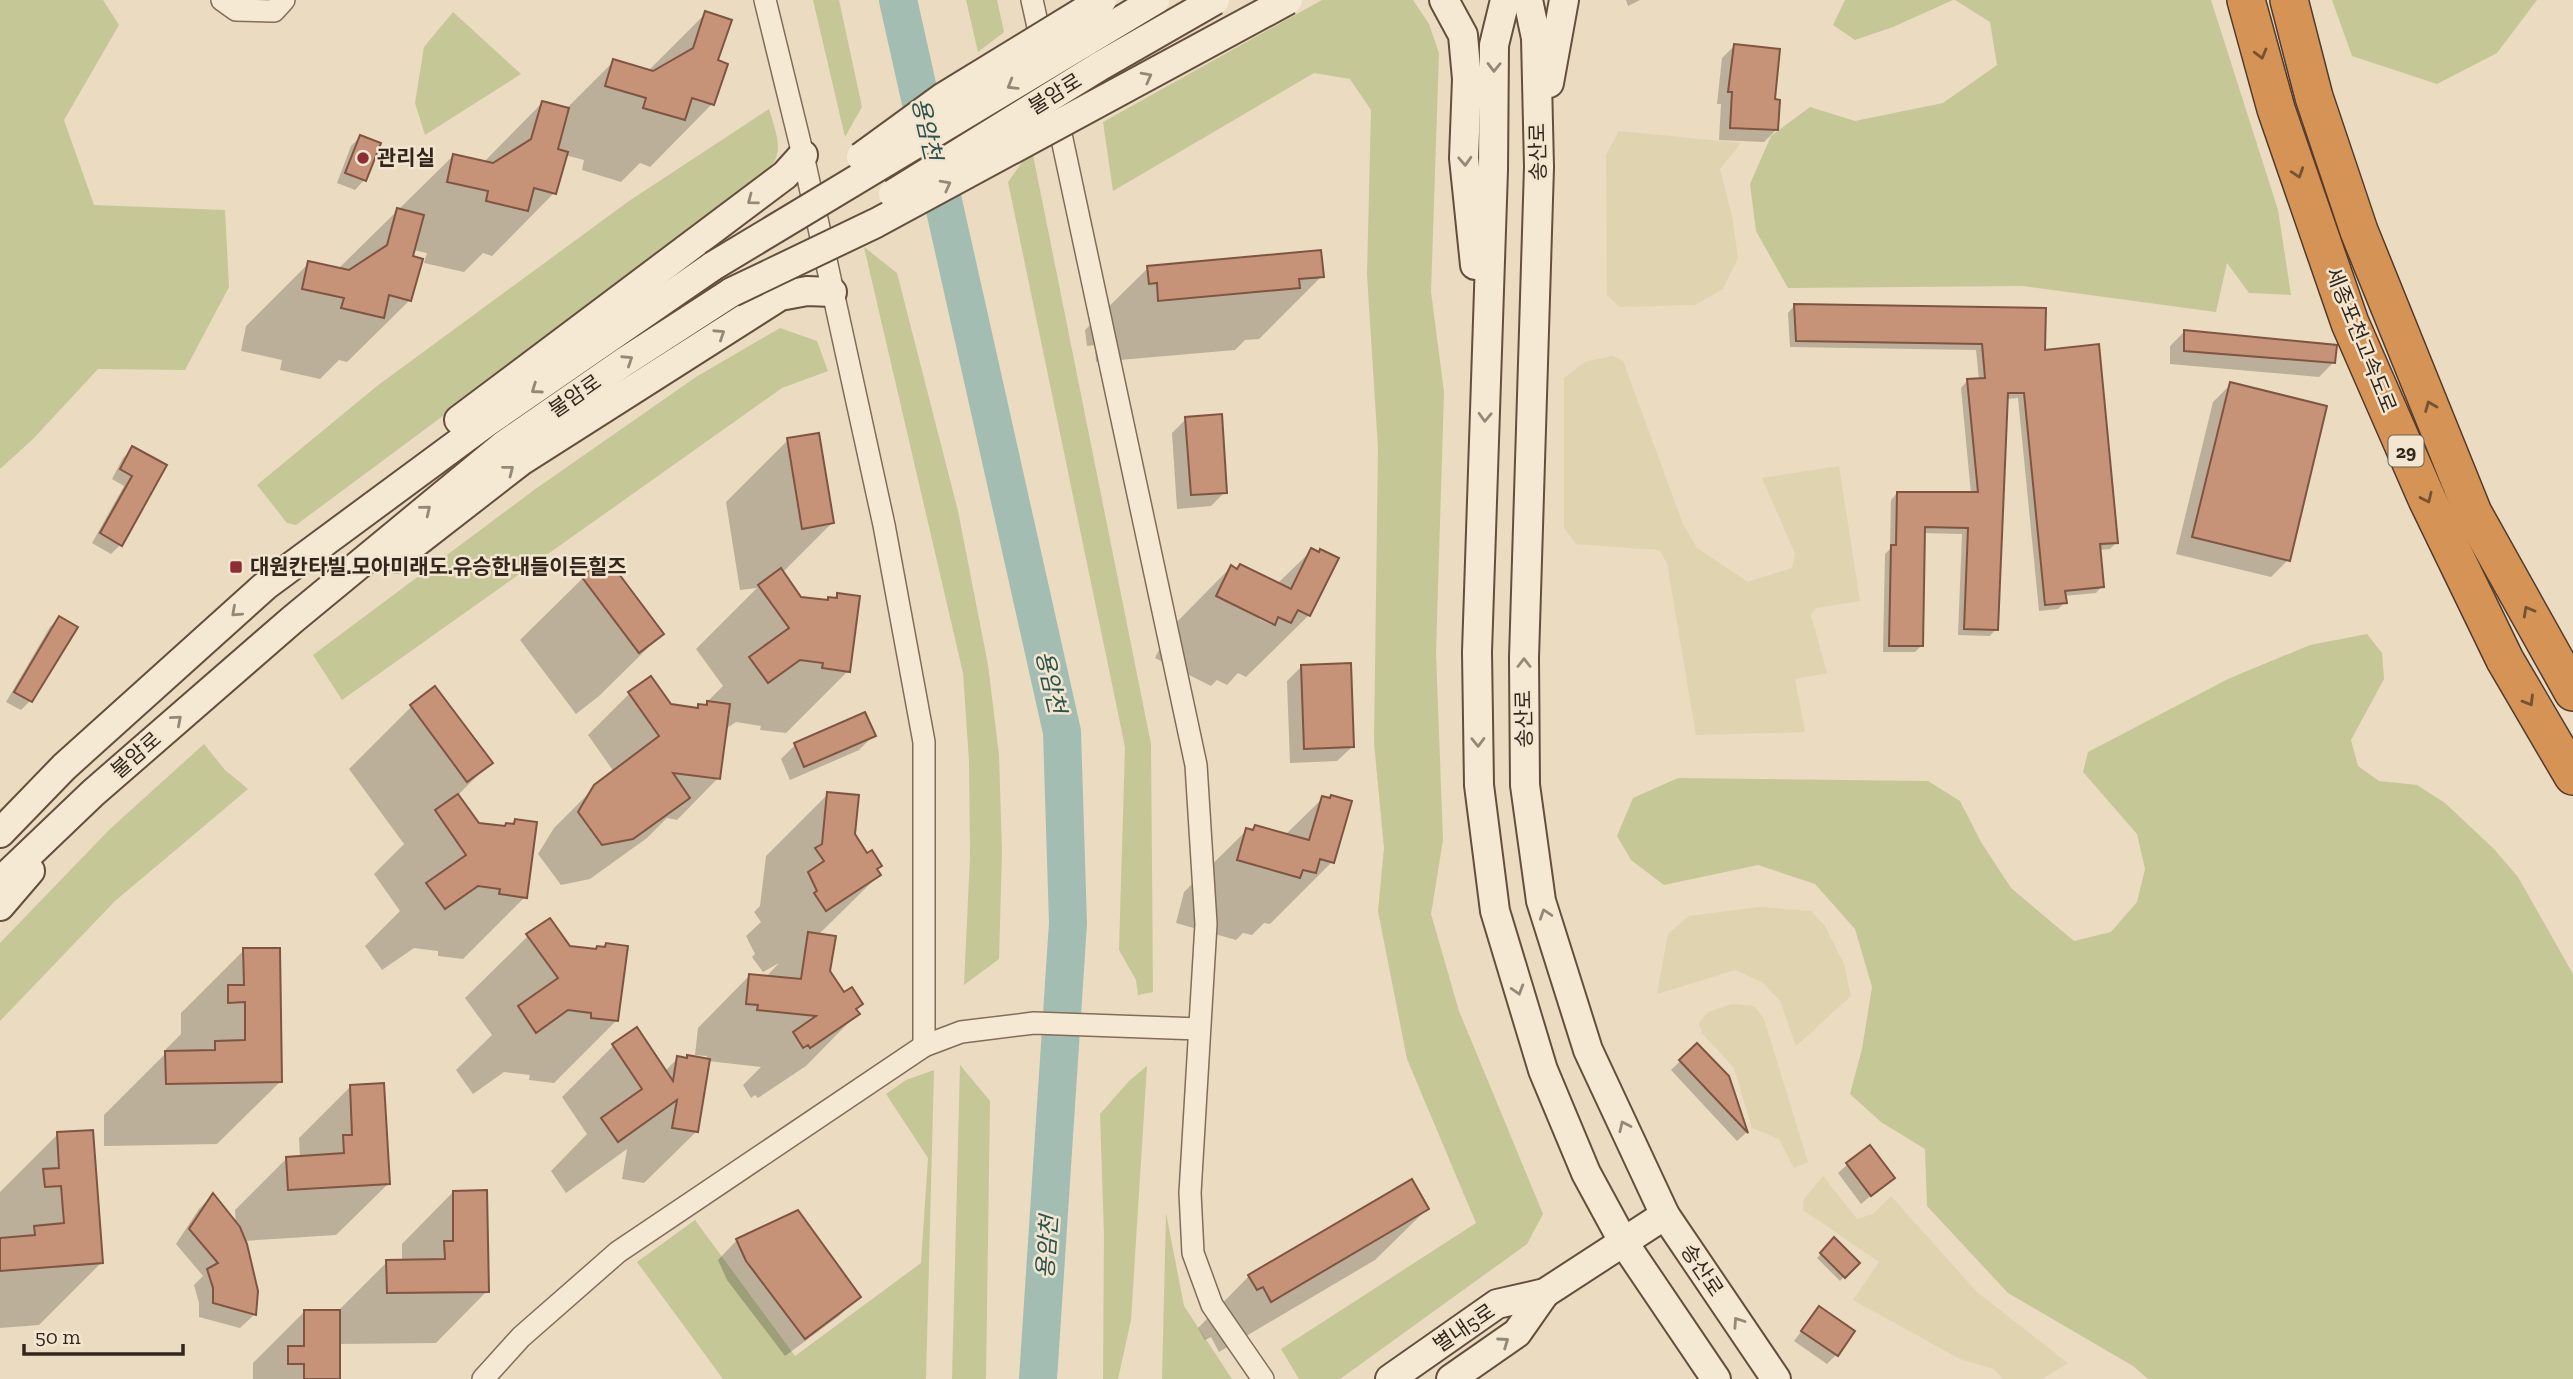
<svg xmlns="http://www.w3.org/2000/svg" width="2573" height="1379" font-family="'Zilla Slab','Noto Sans KR',serif">
<rect width="100%" height="100%" fill="#eadbc1"/>
<g fill="#dfd4af">
<polygon points="1619,131 1741,143 1720,169 1732,216 1738,258 1723,289 1695,305 1620,307 1607,295 1606,155"/>
<polygon points="1612,356 1623,361 1683,524 1697,548 1748,582 1792,568 1795,554 1762,478 1839,466 1860,601 1817,608 1811,615 1827,673 1795,679 1805,732 1696,735 1667,563 1659,550 1576,544 1564,528 1564,378 1585,362"/>
<polygon points="1759,907 1811,911 1825,926 1844,964 1851,996 1796,1046 1780,1001 1762,982 1735,970 1657,994 1668,934 1689,916"/>
<polygon points="1732,1004 1754,1006 1764,1019 1808,1162 1794,1168 1779,1139 1752,1128 1734,1068 1702,1033 1699,1023 1708,1012"/>
<polygon points="1823,1176 1857,1219 1873,1214 1891,1196 1977,1292 2068,1363 2042,1379 2003,1379 1994,1369 1960,1359 1853,1300 1879,1262 1803,1210 1804,1199"/>
</g>
<g fill="#c5c796">
<polygon points="0,0 103,0 119,25 64,120 94,205 225,210 229,287 185,370 98,369 33,439 0,469"/>
<polygon points="813,0 839,0 862,107 845,137"/>
<polygon points="966,0 997,0 1004,32 978,52"/>
<polygon points="1322,0 1413,0 1429,24 1439,53 1431,292 1444,392 1436,653 1443,840 1431,914 1459,1011 1543,1214 1527,1244 1340,1379 1299,1379 1281,1349 1476,1223 1407,1059 1378,911 1384,848 1374,743 1378,448 1367,275 1371,110 1350,79 1314,73 1113,191 1103,122"/>
<polygon points="1845,0 1953,0 1893,27 1855,40 1833,25"/>
<polygon points="1955,0 2211,0 2278,210 2291,295 2249,293 2227,263 2216,312 2022,286 1788,288 1756,231 1750,184 1771,136 1810,107 1855,121 1943,103 1997,65 1990,22"/>
<polygon points="2332,0 2537,0 2497,53 2437,84 2352,56"/>
<polygon points="453,12 521,74 425,135 415,103 424,47"/>
<path d="M 769,109 C 785,159 781,158 745,192 L 296,525 L 287,523 L 257,485 L 377,386 L 629,201 Z"/>
<polygon points="1033,155 1151,744 1153,992 1138,995 1136,980 1119,950 1125,747 1008,182 1025,158"/>
<polygon points="864,247 897,273 958,511 988,665 999,755 1002,852 999,959 964,985 970,857 969,761 963,673"/>
<polygon points="780,328 817,341 828,371 782,388 342,700 313,655 534,490 696,377"/>
<polygon points="2367,634 2382,653 2384,679 2351,740 2358,766 2379,781 2417,785 2445,803 2494,849 2518,877 2573,974 2573,1379 2148,1379 2133,1366 2008,1293 1927,1206 1925,1149 1881,1122 1850,1094 1862,1049 1872,987 1855,929 1815,884 1758,865 1664,885 1631,860 1617,836 1633,798 1678,778 1928,781 1960,801 1981,842 2011,888 2074,941 2111,932 2137,902 2145,869 2137,834 2083,772 2088,752 2228,679 2310,645"/>
<polygon points="204,744 225,770 248,789 115,901 0,1021 0,943 110,829"/>
<polygon points="960,1065 990,1101 986,1379 952,1379"/>
<polygon points="1147,1066 1131,1320 1118,1379 1103,1379 1104,1236 1100,1114 1129,1081"/>
<polygon points="934,1070 926,1379 723,1379 637,1262 695,1220 795,1356 921,1263 928,1158 886,1094 906,1080"/>
<polygon points="1166,1213 1184,1306 1232,1379 1162,1379"/>
</g>
<g fill="#0003" fill-rule="evenodd">
<polygon points="1626,0 1640,0 1628,6"/>
<polygon points="706,13 716,61 712,104 650,167 640,163 621,182 582,170 584,160 565,155 554,193 492,256 483,253 464,272 424,263 427,253 413,250 410,300 347,362 339,360 320,379 280,370 282,360 241,351 246,326 309,263 338,269 453,156 483,163 542,103 566,109 614,61 648,71"/>
<polygon points="1734,46 1773,101 1776,130 1764,142 1719,140 1721,104 1717,104 1722,58"/>
<polygon points="360,137 364,180 355,190 337,183 351,146"/>
<polygon points="1148,268 1322,276 1259,339 1245,340 1235,350 1096,362 1095,345 1087,346 1085,330"/>
<polygon points="1794,306 2043,352 2117,542 2110,549 2099,550 2102,586 2096,593 2064,596 2065,602 2058,609 2039,611 2018,398 2006,399 1996,629 1990,636 1958,635 1962,534 1923,533 1921,646 1915,652 1883,652 1885,554 1890,549 1891,500 1897,493 1971,494 1961,388 1967,381 1979,380 1976,350 1790,347 1788,313"/>
<polygon points="2184,332 2334,362 2319,377 2170,364 2170,346"/>
<polygon points="2231,384 2288,560 2271,577 2176,554 2213,402"/>
<polygon points="1186,419 1225,492 1211,506 1177,509 1172,433"/>
<polygon points="788,440 832,523 782,573 800,598 826,601 838,595 848,671 786,733 760,730 761,726 736,722 724,730 718,778 677,820 667,818 647,838 590,879 561,885 538,854 554,828 596,786 614,772 588,735 629,694 651,678 670,706 696,709 702,707 723,686 696,649 757,588 740,590 726,502"/>
<polygon points="132,449 165,465 121,544 111,554 92,543 124,486 112,479 123,458"/>
<path d="M 1312,550 L 1309,615 L 1246,677 L 1238,673 L 1227,685 L 1217,680 L 1211,686 L 1155,658 L 1169,630 L 1231,567 L 1236,570 L 1240,566 L 1277,584 ZM 1261,616 L 1275,623 L 1272,625 L 1259,619 Z"/>
<polygon points="583,578 662,634 599,696 576,714 520,640"/>
<polygon points="59,618 30,701 21,710 6,702 50,627"/>
<polygon points="1301,667 1352,747 1337,761 1290,763 1287,681"/>
<polygon points="435,689 490,763 457,796 478,824 504,827 515,821 525,897 463,959 438,956 438,951 414,948 382,970 365,946 400,911 374,874 404,844 349,769 411,707"/>
<polygon points="874,735 859,750 790,780 781,759 795,745"/>
<polygon points="828,794 879,875 818,935 829,972 844,994 861,1004 855,1010 857,1014 806,1066 758,1098 755,1095 751,1098 743,1085 761,1067 708,1061 696,1132 644,1183 622,1179 627,1149 566,1193 551,1171 587,1134 562,1097 613,1046 636,1030 664,1072 678,1058 685,1060 688,1057 707,1060 707,1056 695,1055 698,1028 749,976 765,978 779,963 763,972 752,957 755,954 746,936 761,922 754,912 760,906 766,856"/>
<polygon points="1323,798 1332,862 1270,924 1264,923 1252,935 1243,933 1236,940 1176,923 1184,892 1247,830 1251,831 1255,827 1285,835"/>
<polygon points="528,936 569,948 595,951 606,944 617,1020 554,1083 529,1080 530,1075 504,1072 473,1094 456,1070 492,1035 465,998"/>
<polygon points="244,950 280,1082 217,1144 104,1146 104,1115 166,1053 166,1049 181,1034 181,1013"/>
<polygon points="1697,1045 1727,1077 1746,1133 1737,1141 1671,1070"/>
<polygon points="350,1087 388,1184 336,1235 244,1241 255,1314 240,1328 199,1317 199,1303 194,1285 203,1276 176,1244 199,1209 213,1195 236,1225 235,1210 287,1158 300,1158 299,1138"/>
<polygon points="58,1134 101,1263 39,1325 0,1328 0,1192"/>
<polygon points="1848,1164 1892,1178 1861,1204 1838,1173"/>
<polygon points="453,1192 487,1291 436,1343 338,1344 338,1379 253,1379 253,1363 304,1312 337,1312 387,1262 402,1262 402,1244"/>
<polygon points="1427,1209 1375,1260 1219,1352 1211,1337 1205,1340 1198,1328 1249,1276"/>
<polygon points="737,1240 858,1297 839,1316 785,1356 727,1280 718,1260"/>
<polygon points="1834,1240 1858,1263 1840,1281 1817,1258"/>
<polygon points="1819,1308 1836,1355 1827,1364 1794,1341"/>
</g>
<g fill="none" stroke-linecap="round" stroke-linejoin="round">
<polyline stroke="#a3bdb3" stroke-width="38" points="898,0 1062,732 1068,923 1038,1379"/>
</g>
<g fill="#c69379" stroke="#7f5541" stroke-width="2">
<polygon points="705,11 732,20 718,60 728,64 714,105 692,98 685,120 643,108 646,98 605,86 613,59 653,71 693,48"/>
<polygon points="1734,44 1780,49 1775,99 1780,100 1778,130 1730,128 1732,92 1728,92"/>
<polygon points="542,101 569,108 558,149 568,152 556,194 534,188 528,211 486,201 488,191 447,182 453,154 493,163 531,139"/>
<polygon points="360,135 381,143 366,181 345,173"/>
<polygon points="397,208 424,215 413,256 423,259 411,301 389,295 384,318 341,308 344,298 302,289 308,261 349,270 387,245"/>
<polygon points="1321,250 1324,277 1299,279 1300,288 1158,301 1157,283 1149,284 1147,266"/>
<polygon points="1794,304 2046,308 2045,350 2099,344 2118,543 2100,544 2104,587 2065,591 2067,603 2045,605 2024,393 2008,393 1998,630 1964,629 1968,528 1925,527 1923,646 1889,646 1891,545 1896,545 1897,492 1978,492 1967,379 1985,378 1982,344 1796,341"/>
<polygon points="2184,330 2337,345 2335,363 2184,351"/>
<polygon points="2230,382 2327,406 2290,561 2192,537"/>
<polygon points="1222,414 1227,493 1191,495 1185,417"/>
<polygon points="819,433 834,523 802,529 787,438"/>
<polygon points="132,446 167,465 122,546 100,533 132,476 120,469"/>
<polygon points="1311,548 1319,552 1320,549 1339,558 1310,616 1298,610 1291,623 1278,617 1275,625 1216,596 1231,565 1237,569 1240,564 1291,589"/>
<polygon points="607,558 664,634 639,653 581,576"/>
<polygon points="781,568 801,597 828,600 828,597 837,598 837,593 860,596 850,672 822,668 823,663 800,660 768,683 749,657 789,628 758,585"/>
<polygon points="59,616 78,627 32,702 14,692"/>
<polygon points="1351,663 1354,747 1304,749 1301,665"/>
<polygon points="651,676 671,704 698,708 698,704 707,705 707,701 730,704 720,779 673,773 690,798 633,839 602,845 578,812 594,785 659,736 628,692"/>
<polygon points="435,686 493,763 467,782 410,705"/>
<polygon points="865,712 876,736 804,767 794,743"/>
<polygon points="827,792 859,795 855,834 867,853 872,850 882,866 877,869 881,875 826,911 814,893 817,891 808,872 824,861 815,848 822,844"/>
<polygon points="458,794 479,823 505,826 506,823 514,824 515,819 537,822 527,898 499,894 500,889 478,886 445,909 426,883 466,855 435,810"/>
<polygon points="1331,795 1352,801 1334,863 1320,859 1316,873 1303,870 1300,878 1237,860 1246,828 1253,830 1255,825 1309,840 1322,796 1330,798"/>
<polygon points="550,918 570,946 596,949 597,946 605,947 606,943 628,946 618,1021 591,1018 591,1013 568,1010 536,1033 518,1006 558,978 526,934"/>
<polygon points="808,932 836,936 830,971 844,992 852,987 863,1004 856,1009 860,1014 810,1048 808,1045 803,1048 793,1032 816,1016 757,1010 758,1005 746,1004 749,974 801,979"/>
<polygon points="243,948 280,948 282,1082 166,1084 165,1051 215,1050 215,1041 245,1040 245,1002 228,1003 228,985 244,985"/>
<polygon points="637,1027 673,1081 677,1056 687,1058 687,1055 710,1059 698,1132 672,1128 677,1100 618,1142 601,1118 642,1089 612,1044"/>
<polygon points="1697,1043 1729,1076 1748,1133 1679,1060"/>
<polygon points="384,1083 390,1184 288,1190 286,1157 344,1153 343,1135 352,1135 350,1085"/>
<polygon points="93,1130 103,1263 0,1271 0,1238 35,1235 34,1226 64,1223 61,1186 45,1187 43,1169 59,1168 57,1132"/>
<polygon points="1870,1145 1895,1178 1871,1196 1846,1163"/>
<polygon points="1412,1179 1429,1209 1271,1302 1263,1287 1257,1290 1248,1275"/>
<polygon points="487,1190 489,1292 387,1293 386,1260 445,1259 444,1241 453,1241 453,1191"/>
<polygon points="213,1193 240,1227 247,1244 258,1291 256,1315 213,1303 213,1288 207,1269 218,1263 189,1229"/>
<polygon points="798,1210 861,1297 805,1339 746,1261 736,1239"/>
<polygon points="1834,1237 1860,1263 1845,1278 1820,1253"/>
<polygon points="1819,1306 1855,1331 1838,1356 1801,1331"/>
<polygon points="304,1310 340,1310 340,1379 304,1379 304,1364 288,1364 288,1346 304,1346"/>
</g>
<g fill="none" stroke-linecap="round" stroke-linejoin="round">
<g stroke="#826c5a" stroke-width="24">
<g id="street">
<polyline points="222,0 236,10 274,11 284,0"/>
<polyline points="765,0 803,155 884,525 924,742 924,1046"/>
<polyline points="1032,0 1043,49"/>
<polyline points="1056,111 1196,765 1206,924 1190,1193 1193,1253 1212,1305 1263,1379"/>
<polyline points="483,1379 521,1337 618,1252 924,1046 961,1032 1034,1023 1199,1029"/>
</g>
</g>
<g stroke="#644e3d" stroke-width="32">
<g id="secondary">
<polyline points="1444,0 1463,35 1467,79 1464,158 1475,265"/>
<polyline points="1505,0 1494,45 1493,170 1477,652 1479,785 1495,911 1543,1070 1586,1173 1624,1243 1716,1379"/>
<polyline points="1528,0 1536,38 1539,167 1524,658 1525,785 1541,901 1588,1050 1665,1215 1776,1379"/>
<polyline points="1549,83 1564,0"/>
<polyline points="459,420 785,175 803,155"/>
<polyline points="396,558 521,461 780,296 807,291 832,292"/>
<polyline points="0,833 64,767 265,586 487,422 713,266"/>
<polyline points="0,882 93,793 292,620 504,445 624,362 732,292"/>
<polyline points="0,906 30,871"/>
<polyline points="1390,1379 1497,1304 1545,1293 1665,1215"/>
<polyline points="1451,1379 1517,1333 1545,1293"/>
</g>
</g>
<g stroke="#503b2e" stroke-width="40">
<g id="highway">
<polyline points="2246,0 2276,109 2350,323 2427,499 2505,660 2573,776"/>
<polyline points="2289,0 2314,97 2359,231 2473,513 2573,692"/>
</g>
</g>
<use href="#street" stroke="#f6e9d3" stroke-width="21"/>
<use href="#secondary" stroke="#f6e9d3" stroke-width="28"/>
<use href="#highway" stroke="#d59456" stroke-width="37"/>
<g stroke="#644e3d" stroke-width="32" stroke-linecap="butt">
<g id="secondary-bridge">
<polyline points="861,157 942,98 1102,0"/>
<polyline points="893,194 1100,66 1215,0"/>
<polyline points="713,266 1155,0"/>
<polyline points="732,292 876,223 1288,0"/>
</g>
</g>
<use href="#secondary-bridge" stroke="#f6e9d3" stroke-width="28"/>
</g>
<defs><path id="oneway-chevron" d="M-2-3.5L2.5 0L-2 3.5" fill="none" stroke-width="1.6" stroke-linecap="round" stroke-linejoin="round" transform="scale(1.75)"/></defs>
<g stroke="#745234">
<use href="#oneway-chevron" transform="translate(2261 54) rotate(75)"/>
<use href="#oneway-chevron" transform="translate(2298 173) rotate(71)"/>
<use href="#oneway-chevron" transform="translate(2430 406) rotate(-112)"/>
<use href="#oneway-chevron" transform="translate(2427 498) rotate(65)"/>
<use href="#oneway-chevron" transform="translate(2528 611) rotate(-119)"/>
<use href="#oneway-chevron" transform="translate(2529 701) rotate(59)"/>
</g>
<g stroke="#948878">
<use href="#oneway-chevron" transform="translate(1494 67) rotate(91)"/>
<use href="#oneway-chevron" transform="translate(1147 77) rotate(-28)"/>
<use href="#oneway-chevron" transform="translate(1012 85) rotate(149)"/>
<use href="#oneway-chevron" transform="translate(1465 161) rotate(87)"/>
<use href="#oneway-chevron" transform="translate(946 185) rotate(-28)"/>
<use href="#oneway-chevron" transform="translate(752 200) rotate(143)"/>
<use href="#oneway-chevron" transform="translate(720 334) rotate(-33)"/>
<use href="#oneway-chevron" transform="translate(628 360) rotate(-33)"/>
<use href="#oneway-chevron" transform="translate(536 389) rotate(145)"/>
<use href="#oneway-chevron" transform="translate(1485 417) rotate(92)"/>
<use href="#oneway-chevron" transform="translate(509 470) rotate(-38)"/>
<use href="#oneway-chevron" transform="translate(426 510) rotate(-39)"/>
<use href="#oneway-chevron" transform="translate(236 612) rotate(138)"/>
<use href="#oneway-chevron" transform="translate(1524 663) rotate(-90)"/>
<use href="#oneway-chevron" transform="translate(177 720) rotate(-41)"/>
<use href="#oneway-chevron" transform="translate(1478 742) rotate(89)"/>
<use href="#oneway-chevron" transform="translate(1545 914) rotate(-108)"/>
<use href="#oneway-chevron" transform="translate(1518 990) rotate(73)"/>
<use href="#oneway-chevron" transform="translate(1624 1126) rotate(-115)"/>
<use href="#oneway-chevron" transform="translate(1738 1322) rotate(-124)"/>
<use href="#oneway-chevron" transform="translate(1504 1342) rotate(-35)"/>
</g>
<g fill="#8d2e36" stroke="#f2e6d0" stroke-width="2.5">
<circle cx="363" cy="158" r="7"/>
<rect x="229" y="560" width="14" height="14" rx="3.5"/>
</g>
<g text-anchor="middle" stroke-width="5" stroke-linejoin="round" paint-order="stroke">
<rect fill="#f2e6d0" stroke="#6c6053" stroke-width="2" x="2388.5" y="435.5" width="35" height="31" rx="5"/>
<g font-size="19" font-weight="bold" fill="#33261d">
<text x="2406" y="458">29</text>
</g>
<g font-size="21" fill="#33261d" stroke="#f2e6d0">
<text transform="translate(1055 94) rotate(-32)" y="7">불암로</text>
<text transform="translate(1538 152) rotate(-91)" y="7">송산로</text>
<text transform="translate(2361 340) rotate(68)" y="7">세종포천고속도로</text>
<text transform="translate(575 396) rotate(-35)" y="7">불암로</text>
<text transform="translate(1524 719) rotate(-91)" y="7">송산로</text>
<text transform="translate(136 755) rotate(-41)" y="7">불암로</text>
<text transform="translate(1702 1270) rotate(56)" y="7">송산로</text>
<text transform="translate(1464 1328) rotate(-34)" y="7">별내5로</text>
</g>
<g font-size="21" font-weight="bold" fill="#33261d" stroke="#f2e6d0" text-anchor="start">
<text x="377" y="165">관리실</text>
<text x="250" y="574">대원칸타빌.모아미래도.유승한내들이든힐즈</text>
</g>
<g font-size="23" font-style="italic" fill="#2d524d" stroke="#f2e6d0">
<text transform="translate(927 129) rotate(77)" y="8">용암천</text>
<text transform="translate(1051 682) rotate(77)" y="8">용암천</text>
<text transform="translate(1047 1247) rotate(-86)" y="8">용암천</text>
</g>
</g>
<path d="M24 1344v10h159v-10" fill="none" stroke="#33261d" stroke-width="3.5"/>
<text x="35" y="1344" font-size="21" fill="#33261d" stroke="#f2e6d0" stroke-width="5" paint-order="stroke">50 m</text>
</svg>
